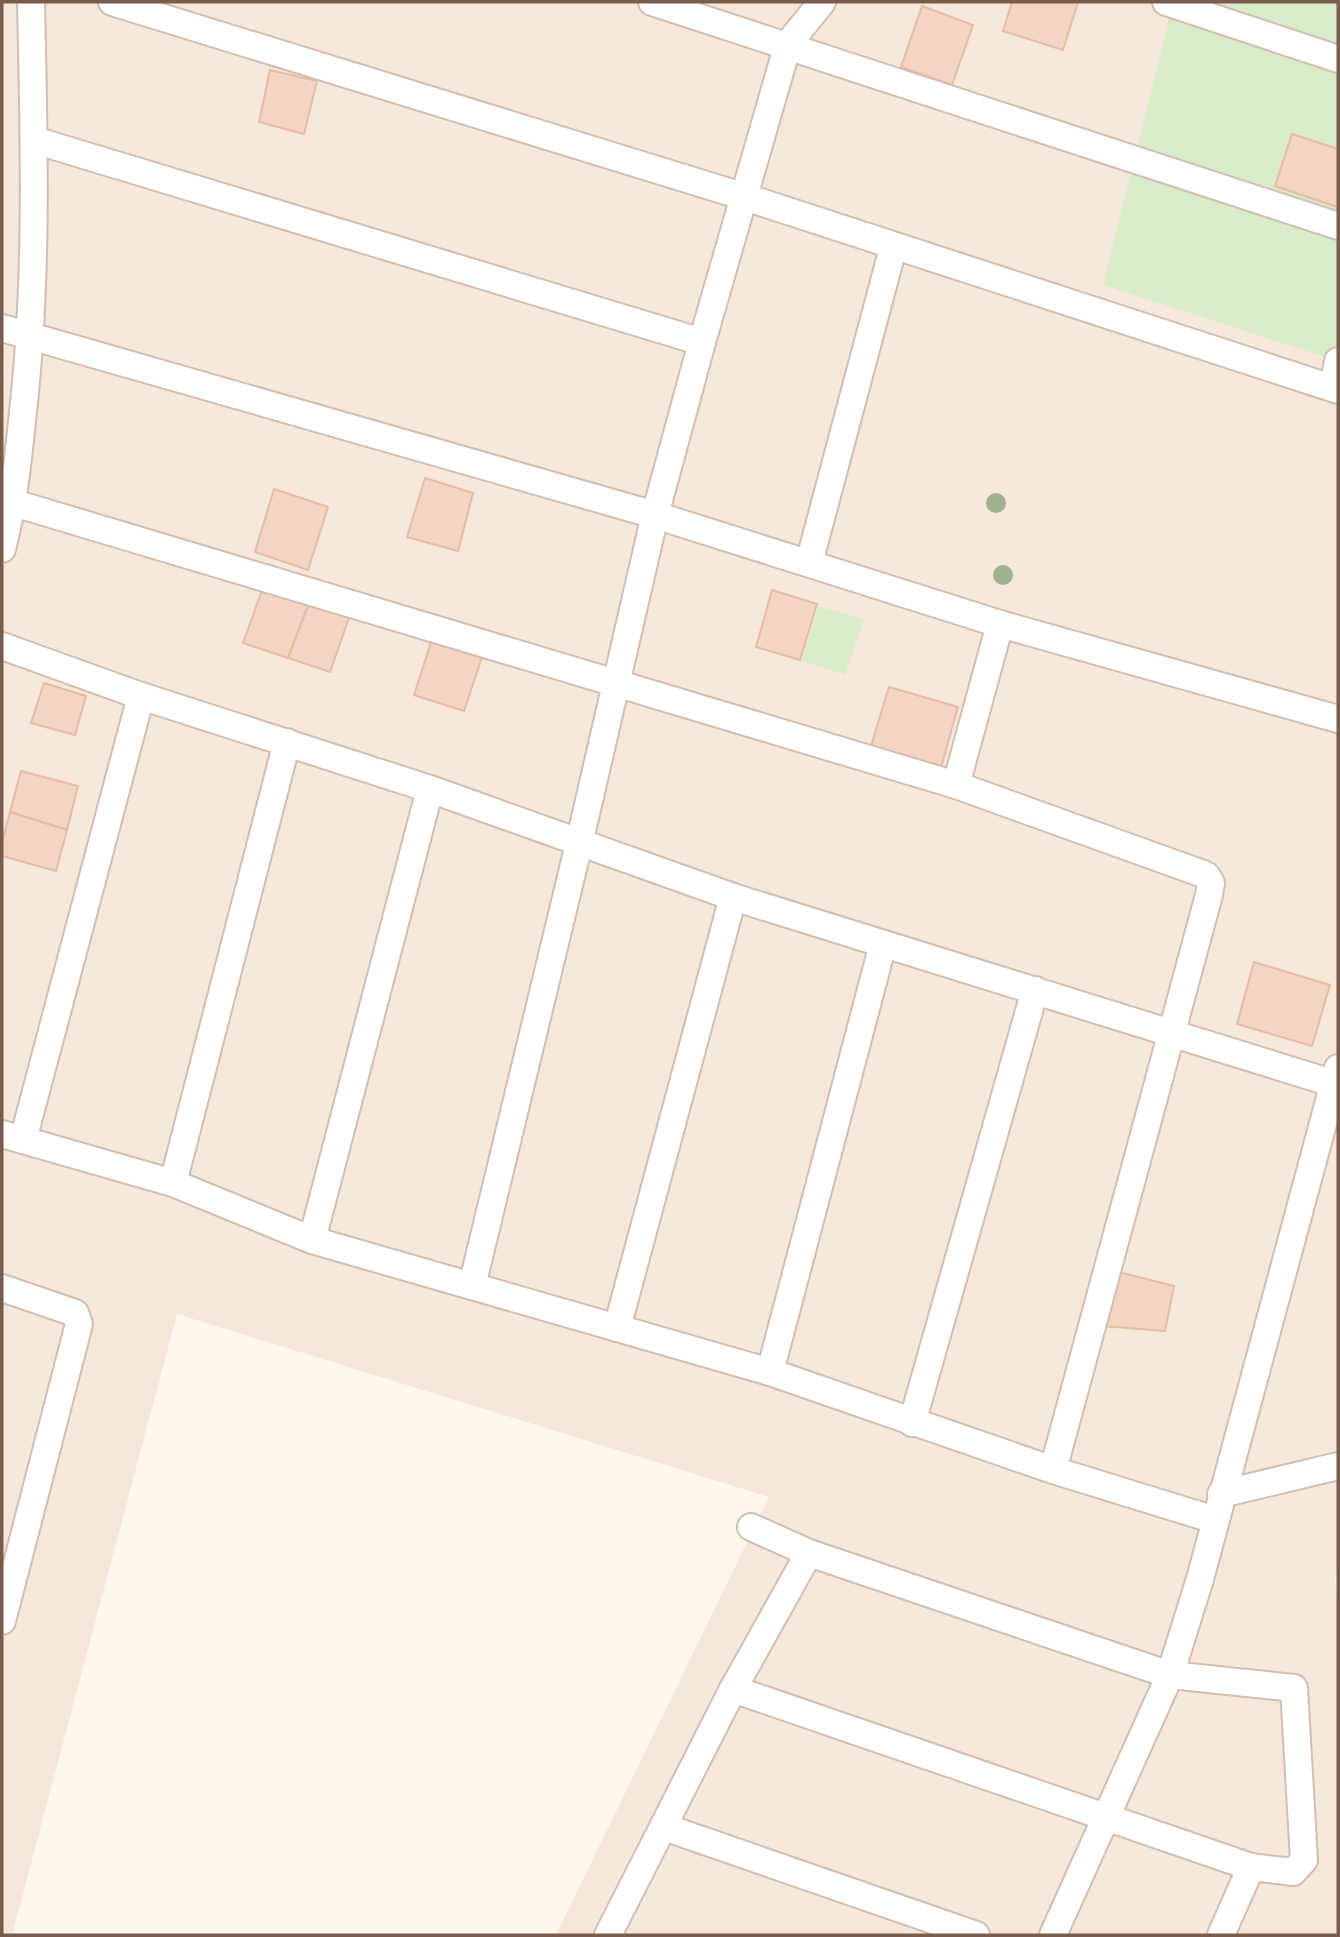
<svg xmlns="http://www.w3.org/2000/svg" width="1340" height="1937" font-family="'Nunito Sans',sans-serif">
<rect width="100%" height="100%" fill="#fdf6ec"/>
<polygon fill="#f5e8da" points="2,2 1338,2 1338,1574 1335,1575 1338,1617 1338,1935 556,1935 769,1497 177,1314 12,1935 2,1935"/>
<g fill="#d8ecc9">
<polygon points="1173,2 1338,2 1338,361 1103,285"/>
<polygon points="818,606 864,619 845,675 802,661"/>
</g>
<g fill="#f3d5c3" stroke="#e6bba3" stroke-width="2">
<polygon points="1012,2 1078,2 1063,50 1003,31"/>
<polygon points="922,6 973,25 952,85 901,67"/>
<polygon points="270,70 317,81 304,134 259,122"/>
<polygon points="1292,134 1338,149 1338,207 1275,186"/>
<polygon points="425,478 473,493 458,551 407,537"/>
<polygon points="274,489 328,507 308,570 255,552"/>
<polygon points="265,582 311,598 288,658 243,643"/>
<polygon points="772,590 817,604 800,660 756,647"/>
<polygon points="311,598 351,612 330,672 288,658"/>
<polygon points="432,639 482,657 464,711 414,695"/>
<polygon points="44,683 86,696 75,735 31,723"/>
<polygon points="889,687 958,707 941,767 871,746"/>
<polygon points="21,771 78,786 67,830 10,812"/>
<polygon points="10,812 67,830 56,871 2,856 2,843"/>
<polygon points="1254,962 1330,985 1312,1046 1237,1024"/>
<polygon points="1115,1271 1174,1286 1165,1331 1103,1326"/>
</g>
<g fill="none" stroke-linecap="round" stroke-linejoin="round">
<g stroke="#d1beb0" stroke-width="30">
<g id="street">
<polyline points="112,2 742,196 1338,390"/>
<polyline points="652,2 1338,226"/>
<polyline points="1166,2 1338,59"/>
<polyline points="34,140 702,342"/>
<polyline points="2,328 655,515 1000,624 1338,719"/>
<polyline points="1333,388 1338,361"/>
<polyline points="14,503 956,785 1206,875 1211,883 1209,895 1053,1470"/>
<path d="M 2,549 C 14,503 18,459 23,412 C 38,276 34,139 31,2"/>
<polyline points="809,563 893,248"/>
<polyline points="2,646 141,696 430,789 733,897 1335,1084"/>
<polyline points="956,785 1000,624"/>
<polyline points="2,1134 173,1183 312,1240 770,1372 1053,1470 1215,1520"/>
<polyline points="23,1140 141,696"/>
<polyline points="173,1183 287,742"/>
<polyline points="312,1240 430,789"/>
<polyline points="472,1286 579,844 655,515 702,342 788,44 822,2"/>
<polyline points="2,1288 75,1313 79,1324 2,1621"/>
<polyline points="617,1328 733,897"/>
<polyline points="770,1372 883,944"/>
<polyline points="912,1423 1035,990"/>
<polyline points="1221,1494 1338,1466"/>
<polyline points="733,1689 1251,1867 1293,1872 1304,1860 1294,1688 1170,1675 809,1553 751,1527"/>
<polyline points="664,1827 976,1935"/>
<polyline points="608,1935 733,1689 809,1553"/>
<polyline points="1053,1935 1170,1675 1200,1579 1338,1068"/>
<polyline points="1221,1935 1251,1867"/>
</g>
</g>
<use href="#street" stroke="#fff" stroke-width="26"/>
</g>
<g fill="#a0b28e">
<circle cx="996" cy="503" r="10"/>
<circle cx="1003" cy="575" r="10"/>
</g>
<rect width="1340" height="1937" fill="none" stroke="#7a5c4d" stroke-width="7"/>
</svg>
